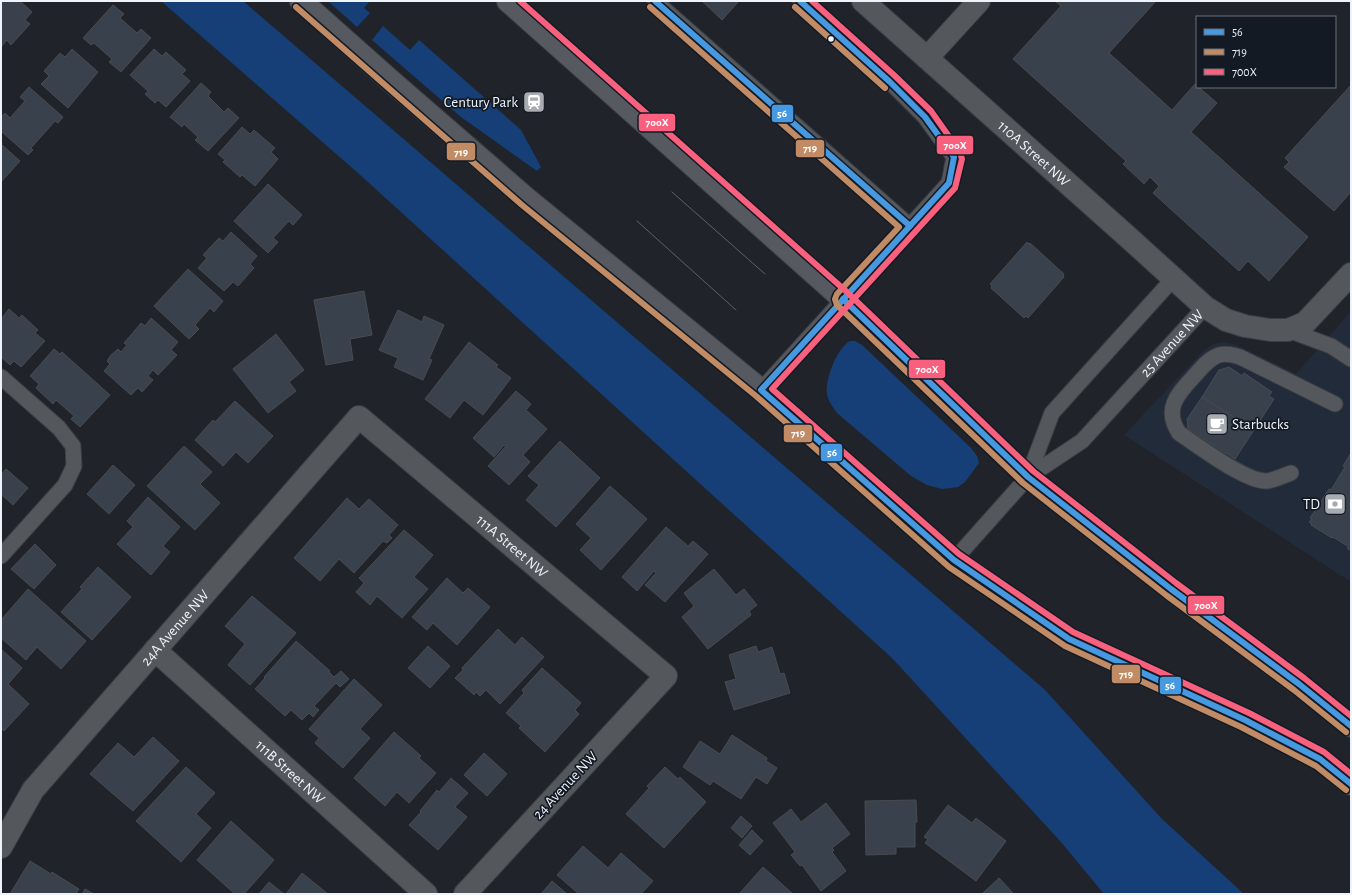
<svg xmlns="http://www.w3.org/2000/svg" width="1352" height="895" font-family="'Alegreya Sans',sans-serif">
<rect width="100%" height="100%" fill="#20242a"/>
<polygon fill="#212b3a" points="1351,311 1351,582 1124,435 1204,350 1213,344 1223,342 1237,345 1296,374"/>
<g fill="#163f77">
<polygon points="161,1 243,1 1045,690 1162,819 1244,894 1104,894 1061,842 892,658 358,173"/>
<polygon points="328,1 370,1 364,8 370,13 357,27"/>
<polygon points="383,26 410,50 419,40 521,130 541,167 537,171 461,117 372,40"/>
<path d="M 850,341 L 855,341 L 862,345 L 971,448 L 977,456 L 979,463 L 965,482 L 958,487 L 942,489 L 927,485 L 911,476 L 837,413 C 833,407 828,401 827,394 C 825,379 837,348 850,341 Z"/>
</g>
<g fill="#38414c" stroke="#484c51">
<polygon points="1,1 20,1 32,12 25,20 30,24 11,45 7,40 1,47"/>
<polygon points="702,1 739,1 722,20"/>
<polygon points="1055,1 1156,1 1109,53 1172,110 1195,84 1217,103 1191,132 1308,237 1269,281 1248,261 1239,271 1153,193 1159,186 1150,177 1144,184 1123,164 1126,161 1013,59 1061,6"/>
<polygon points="113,5 124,14 120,18 137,33 141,29 151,38 121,72 109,62 112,59 94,43 91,45 83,38"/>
<polygon points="72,49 98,72 68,108 41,84 49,76 44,71 60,53 65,57"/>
<polygon points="154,49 162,56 166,52 186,70 182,74 190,81 166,107 158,100 155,103 145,94 148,91 130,75"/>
<polygon points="201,83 211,92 208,96 224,112 228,108 239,118 208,151 195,140 198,137 184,124 182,127 170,117"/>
<polygon points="1351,85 1351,192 1334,211 1284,167 1289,162 1285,158"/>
<polygon points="29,87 63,117 58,123 55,121 31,148 33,150 28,155 1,131 1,117 5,113 10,118 25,101 20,97"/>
<polygon points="242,127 250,134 254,130 275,148 271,152 278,159 255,186 242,175 240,177 223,162 225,160 218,154"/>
<polygon points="1,144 20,161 1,182"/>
<polygon points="268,184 302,215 293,225 289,221 273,238 278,242 268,253 234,221"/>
<polygon points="231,232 257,256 250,264 254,268 238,286 233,282 224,291 198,268 207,258 203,255 219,238 223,241"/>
<polygon points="1027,242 1029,244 1030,243 1064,274 1063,276 1064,277 1028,318 1026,316 1024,318 991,288 992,286 990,284"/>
<polygon points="188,269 223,301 214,312 210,308 195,325 199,329 189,339 154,306"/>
<polygon points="364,291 372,335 350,339 353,360 326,365 314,300"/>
<polygon points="9,309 19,318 22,315 38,330 35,333 45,341 21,367 14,361 10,365 1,357 1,319"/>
<polygon points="398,310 422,322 424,316 444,325 429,359 432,360 423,380 394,367 398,358 379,350"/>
<polygon points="151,318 178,342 171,350 177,355 158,375 153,370 148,376 153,380 142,392 138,388 131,395 104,371 110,364 107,361 111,355 118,349 121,352 127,345 124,343 136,329 141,323 145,326"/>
<polygon points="276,334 304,370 289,382 296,391 268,413 233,369"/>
<polygon points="469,342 498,365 496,367 511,378 483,415 464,400 450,418 425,399"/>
<polygon points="54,349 60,354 62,352 110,395 80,427 71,419 74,416 56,400 53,404 36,388 39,384 30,376"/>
<polygon points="1229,367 1242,376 1244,373 1272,392 1269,396 1274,399 1254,430 1202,397 1219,370"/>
<polygon points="516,391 531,404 526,410 547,429 523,455 530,462 509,485 488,466 506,446 504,445 494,457 473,438"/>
<polygon points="1202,397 1254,430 1235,459 1226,453 1224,456 1212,448 1214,446 1188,429 1187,419"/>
<polygon points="235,401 273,436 248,463 236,452 223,466 195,440 213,420 215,422"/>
<polygon points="560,441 600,478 556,527 526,500 539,485 528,476"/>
<polygon points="184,446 212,472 200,484 220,503 195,530 147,486"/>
<polygon points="1351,453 1351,551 1347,548 1349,547 1333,537 1332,538 1311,525 1312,524 1309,522 1312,519 1310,518 1329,489 1331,490 1345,467 1343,466"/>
<polygon points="113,465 135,485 109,514 87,494"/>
<polygon points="6,469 28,488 13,505 1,494 1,475"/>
<polygon points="610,486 647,519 601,570 580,550 591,538 576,524"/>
<polygon points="148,497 180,527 163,546 170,552 151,575 117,544 133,527 127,521"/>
<polygon points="347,498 359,509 369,499 398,525 389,535 392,538 387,543 383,541 354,573 339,559 320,581 294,558"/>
<polygon points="666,527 688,546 693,541 708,554 665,602 645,585 656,573 654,571 637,591 622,577"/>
<polygon points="404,530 433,555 414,577 428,589 402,618 377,596 370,605 356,592 364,583 359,578"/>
<polygon points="35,544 56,565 34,589 11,569"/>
<polygon points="98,567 131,597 92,640 61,612 82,589 80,587"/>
<polygon points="714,569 736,595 744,589 757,605 749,611 751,615 708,649 682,617 694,606 684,593"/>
<polygon points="447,578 463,593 468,588 490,607 457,645 433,623 427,630 412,617"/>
<polygon points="28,589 86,641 61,669 37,647 26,660 1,638 1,620"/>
<polygon points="252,596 296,633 250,685 228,665 245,644 225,626"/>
<polygon points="498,629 515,645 522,637 544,657 500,704 486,690 480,696 476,692 474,695 455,678 463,670 462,668"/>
<polygon points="296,641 330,671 329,672 334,677 341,671 349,679 340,687 336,683 314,706 319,710 313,717 309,713 302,720 291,710 285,716 255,689 265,678 264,677"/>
<polygon points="428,646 450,666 430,688 408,668"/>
<polygon points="756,646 758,652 772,647 780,674 784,673 790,693 734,710 725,682 736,679 729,655"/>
<polygon points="1,649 22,668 8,684 29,704 4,731 1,728"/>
<polygon points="542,668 581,703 575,710 579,714 545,752 519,728 521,726 506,713 524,693 522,690"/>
<polygon points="354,679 382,705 360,729 370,738 343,768 315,743 319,738 309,729"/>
<polygon points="394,732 421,756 419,758 436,773 409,803 397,792 385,806 354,778"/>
<polygon points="732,735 767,758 766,761 777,768 767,784 756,777 741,799 713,781 710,785 683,767 700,741 720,754"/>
<polygon points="153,737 179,761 133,811 90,774 118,743 134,757"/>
<polygon points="484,753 507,774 487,796 464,775"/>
<polygon points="186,767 215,793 196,814 211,828 181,862 136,821"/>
<polygon points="665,767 678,779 680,777 706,802 664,848 626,814 649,788 647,786"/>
<polygon points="451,778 468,793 455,807 467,817 438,850 409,825 421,812 420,811 437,790 439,792"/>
<polygon points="916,800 917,822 915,822 915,847 896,847 896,854 866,855 865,801"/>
<polygon points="826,803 850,834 832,848 834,850 832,852 846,871 821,891 802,865 800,866 791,855 795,852 773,823 791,809 801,822"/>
<polygon points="948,805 972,823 976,818 1006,841 976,881 925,843 928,839 924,837"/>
<polygon points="741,816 752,826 742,838 731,828"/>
<polygon points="231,821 274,860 244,894 235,894 197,860"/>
<polygon points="752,830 763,841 750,855 739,845"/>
<polygon points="583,846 608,868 621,853 653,881 641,894 579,894 557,875"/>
<polygon points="30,861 51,874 52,872 79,889 76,894 10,894"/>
<polygon points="763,867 793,894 739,894"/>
<polygon points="302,873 328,894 286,894"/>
<polygon points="999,878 1014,894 982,894"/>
<polygon points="552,881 567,894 541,894"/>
<polygon points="269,882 284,894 259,894"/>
<polygon points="85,889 94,894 82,894"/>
</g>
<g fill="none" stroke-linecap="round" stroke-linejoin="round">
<g stroke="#3b3f44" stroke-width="17">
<g id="service">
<polyline points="655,1 910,226"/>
<polyline points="1288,330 1331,346 1351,359"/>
<polyline points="1,377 59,428 73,446 74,466 65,485 1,556"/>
<polyline points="761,390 949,183 954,157 925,117 890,82 800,1"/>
<path d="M 1291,473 C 1283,476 1274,480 1267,481 C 1246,482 1198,446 1179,433 C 1162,407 1180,392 1197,373 C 1203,366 1210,358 1219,355 C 1226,353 1233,355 1240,357 L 1335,404"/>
<polyline points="1028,477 1052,413 1173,279"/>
<path id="s1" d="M 954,560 L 1028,477 L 1082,441 L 1205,307"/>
</g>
</g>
<g stroke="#3b3f44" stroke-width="24">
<g id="minor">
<path id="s2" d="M 863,1 L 1129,238 L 1205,307 L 1226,320 L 1245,326 L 1270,330 L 1288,330 L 1305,323 L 1351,274"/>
<polyline points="927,58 979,1"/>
<path id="s3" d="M 155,650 L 426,894"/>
<path id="s4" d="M 1,847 L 33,790 L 359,417 L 666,676 L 465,894"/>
</g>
</g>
<g stroke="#3b3f44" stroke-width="24">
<g id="secondary">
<polyline points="301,1 391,81 527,199 761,390 954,560 1069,639 1245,720 1320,759 1351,784"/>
<polyline points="508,1 843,299 1028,477 1171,589 1299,684 1351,726"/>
</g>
</g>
<use href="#service" stroke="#54575c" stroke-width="15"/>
<use href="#minor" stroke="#54575c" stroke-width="22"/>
<use href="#secondary" stroke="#565a60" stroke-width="22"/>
<g stroke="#5e6166" stroke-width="1">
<polyline points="672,192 765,274"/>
<polyline points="637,221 736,310"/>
</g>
<g stroke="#131a24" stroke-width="9">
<g id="bus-1">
<polyline points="655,1 910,226"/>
<polyline points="800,1 890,82 925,117 954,157 949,183 761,390 954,560 1069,639 1245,720 1320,759 1351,784"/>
<polyline points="843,299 1028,477 1171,589 1299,684 1351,726"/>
</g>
</g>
<g stroke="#131a24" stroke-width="9">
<g id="bus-2">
<polyline points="296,7 522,205 756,396 949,567 1065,646 1241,727 1316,766 1346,790"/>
<polyline points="650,7 899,227 837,294 835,299 837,305 1023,483 1166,595 1294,690 1346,732"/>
<polyline points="795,7 885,88"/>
</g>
</g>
<g stroke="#131a24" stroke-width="9">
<g id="bus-3">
<polyline points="520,1 848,293 1033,471 1176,583 1304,678 1351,716"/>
<polyline points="812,1 895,76 931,111 960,152 962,159 955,188 772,389 959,554 1073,632 1249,713 1324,752 1351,774"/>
</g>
</g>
<use href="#bus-1" stroke="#4699e1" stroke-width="6"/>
<use href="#bus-2" stroke="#c18c65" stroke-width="6"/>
<use href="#bus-3" stroke="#f8607d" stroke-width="6"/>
</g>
<defs>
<g id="station-square" transform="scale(1.15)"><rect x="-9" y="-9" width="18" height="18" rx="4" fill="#a7abb2" stroke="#131a24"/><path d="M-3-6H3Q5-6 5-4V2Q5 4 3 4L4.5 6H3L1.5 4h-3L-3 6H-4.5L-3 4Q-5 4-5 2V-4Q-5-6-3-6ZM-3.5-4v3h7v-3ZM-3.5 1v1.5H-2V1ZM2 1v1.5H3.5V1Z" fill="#fff"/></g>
<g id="cafe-square" transform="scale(1.15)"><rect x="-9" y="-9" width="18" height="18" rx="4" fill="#a7abb2" stroke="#131a24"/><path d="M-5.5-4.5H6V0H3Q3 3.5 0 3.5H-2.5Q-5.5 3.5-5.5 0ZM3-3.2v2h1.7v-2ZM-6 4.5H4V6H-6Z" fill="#fff"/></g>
<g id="bank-square" transform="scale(1.15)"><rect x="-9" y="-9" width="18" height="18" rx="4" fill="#a7abb2" stroke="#131a24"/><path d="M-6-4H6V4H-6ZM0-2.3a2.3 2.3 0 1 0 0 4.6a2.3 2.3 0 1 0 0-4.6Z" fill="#fff"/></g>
</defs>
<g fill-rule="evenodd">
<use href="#station-square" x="534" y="102"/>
<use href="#cafe-square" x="1217" y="424"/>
<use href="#bank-square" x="1335" y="504"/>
</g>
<circle fill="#eff4fc" stroke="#131a24" stroke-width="1.5" cx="831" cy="39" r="3.5"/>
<g text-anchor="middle" stroke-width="3.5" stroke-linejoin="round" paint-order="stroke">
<g font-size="15" fill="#eff4fc" stroke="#131a24" text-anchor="end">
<text x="518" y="107">Century Park</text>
<text x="1232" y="429" text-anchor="start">Starbucks</text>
<text x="1320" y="509">TD</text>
</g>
<g font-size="15" fill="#eff4fc" stroke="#131a24">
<text dy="5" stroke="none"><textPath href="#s2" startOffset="229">110A Street NW</textPath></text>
<text dy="5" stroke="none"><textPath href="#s1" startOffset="309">25 Avenue NW</textPath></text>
<text dy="5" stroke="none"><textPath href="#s4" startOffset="761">111A Street NW</textPath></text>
<text dy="5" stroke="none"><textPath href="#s4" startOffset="281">24A Avenue NW</textPath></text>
<text dy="5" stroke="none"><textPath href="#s3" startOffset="182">111B Street NW</textPath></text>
<text transform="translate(565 785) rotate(-47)" y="5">24 Avenue NW</text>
</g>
</g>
<g stroke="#131a24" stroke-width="1.5">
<rect x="771" y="104" width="23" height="19" rx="4" fill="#4699e1"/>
<rect x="638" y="113" width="38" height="19" rx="4" fill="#f8607d"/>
<rect x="936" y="135" width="38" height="20" rx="4" fill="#f8607d"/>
<rect x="795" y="139" width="30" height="19" rx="4" fill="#c18c65"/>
<rect x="446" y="142" width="30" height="19" rx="4" fill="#c18c65"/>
<rect x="908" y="359" width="38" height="20" rx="4" fill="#f8607d"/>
<rect x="783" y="424" width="30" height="19" rx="4" fill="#c18c65"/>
<rect x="820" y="443" width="23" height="19" rx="4" fill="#4699e1"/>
<rect x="1187" y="595" width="38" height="20" rx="4" fill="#f8607d"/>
<rect x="1111" y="664" width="30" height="20" rx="4" fill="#c18c65"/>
<rect x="1159" y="676" width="23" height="19" rx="4" fill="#4699e1"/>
</g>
<g font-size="11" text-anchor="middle" font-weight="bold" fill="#fff">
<text x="782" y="117">56</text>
<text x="657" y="126">700X</text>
<text x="955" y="149">700X</text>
<text x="810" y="152">719</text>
<text x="461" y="156">719</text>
<text x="927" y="373">700X</text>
<text x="798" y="437">719</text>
<text x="832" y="456">56</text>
<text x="1206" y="609">700X</text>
<text x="1126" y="678">719</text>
<text x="1170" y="689">56</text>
</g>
<rect width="1352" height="895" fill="none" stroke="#eff4fc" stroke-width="4"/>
<rect x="1196" y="16" width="140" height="72" fill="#131a24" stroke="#6b717a"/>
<rect x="1204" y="29" width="20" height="6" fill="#4699e1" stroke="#6b717a"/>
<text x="1232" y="36" font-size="12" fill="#eff4fc">56</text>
<rect x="1204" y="49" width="20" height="6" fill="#c18c65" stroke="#6b717a"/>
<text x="1232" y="56" font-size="12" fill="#eff4fc">719</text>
<rect x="1204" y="69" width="20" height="6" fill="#f8607d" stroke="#6b717a"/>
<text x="1232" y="76" font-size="12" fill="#eff4fc">700X</text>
</svg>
